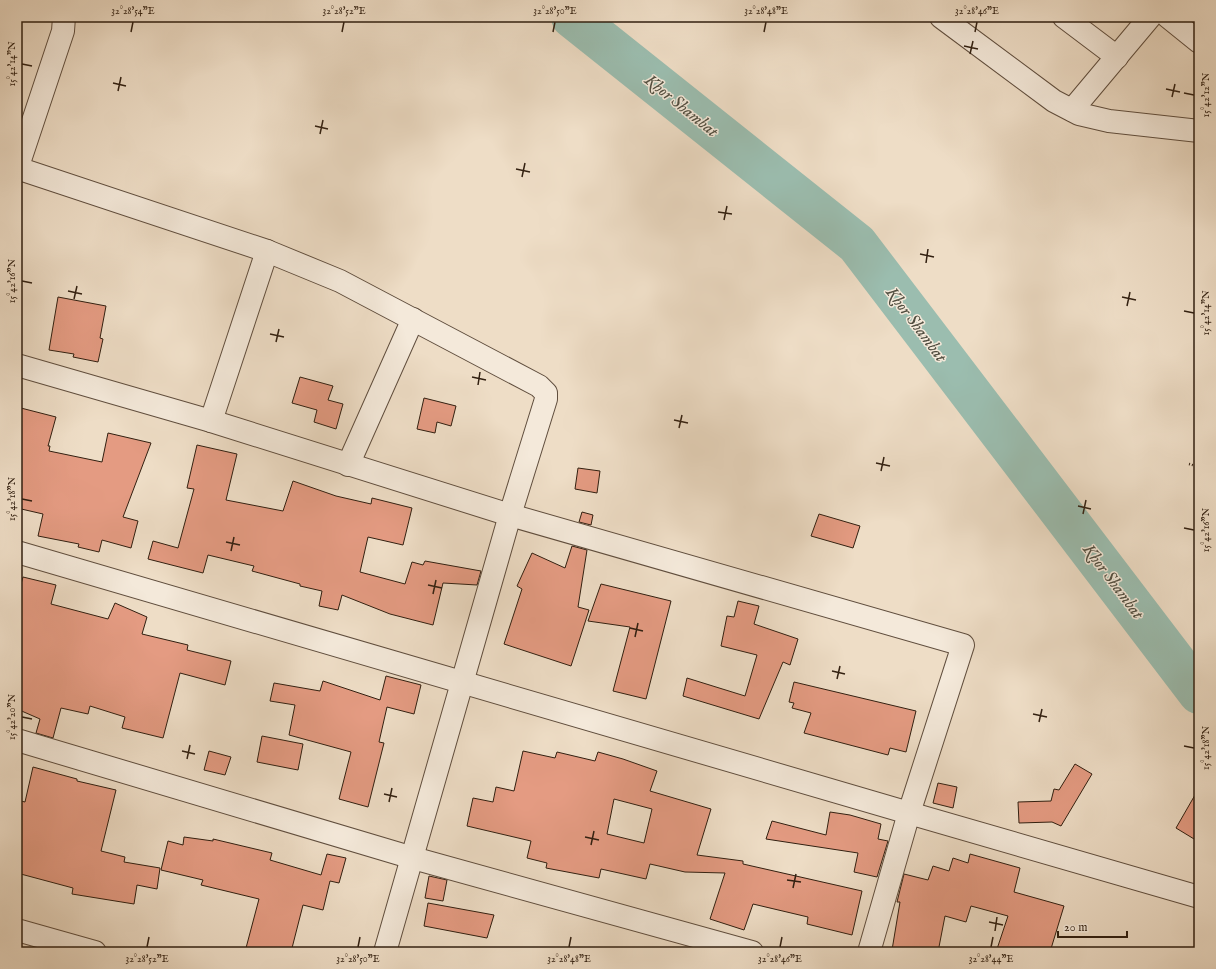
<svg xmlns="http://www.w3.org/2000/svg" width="1216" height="969" font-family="'IM FELL English',serif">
<rect width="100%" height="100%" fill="#eeddc6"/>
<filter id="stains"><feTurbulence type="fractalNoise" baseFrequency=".005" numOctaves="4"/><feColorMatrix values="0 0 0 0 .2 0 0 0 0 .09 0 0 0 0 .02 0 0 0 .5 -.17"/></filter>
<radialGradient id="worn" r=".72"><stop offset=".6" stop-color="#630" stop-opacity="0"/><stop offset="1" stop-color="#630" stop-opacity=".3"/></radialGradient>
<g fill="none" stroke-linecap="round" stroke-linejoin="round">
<polyline stroke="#9bbdaf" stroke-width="42" points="572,17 857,244 1199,693"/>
</g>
<g fill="#e49b82" stroke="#311f10" fill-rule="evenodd">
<polygon points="58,297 106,306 100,338 103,339 98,362 73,357 74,354 49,350"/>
<polygon points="300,377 333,386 328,400 343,404 336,429 314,422 317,410 292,403"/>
<polygon points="424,398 456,406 451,426 437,422 435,433 417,429"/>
<polygon points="17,407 56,417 48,446 50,446 49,451 102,462 108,433 151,443 123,517 138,521 131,548 102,540 99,552 78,547 79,544 38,536 43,514 17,508"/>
<polygon points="197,445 237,454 226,500 283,511 293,481 336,496 371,504 372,498 412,508 403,545 368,537 360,572 405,584 412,562 423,565 425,561 481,571 477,585 443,583 433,625 390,614 342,595 338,610 319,606 322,591 300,586 300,584 252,571 254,566 208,555 203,573 148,559 153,541 178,548 194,489 187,488"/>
<polygon points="578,468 600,471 597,493 575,489"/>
<polygon points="582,512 593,515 591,525 579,522"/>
<polygon points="819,514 860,526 853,548 811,536"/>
<polygon points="572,546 587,550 578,607 589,610 571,666 504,644 522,589 517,586 532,553 565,568"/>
<polygon points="23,577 56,585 51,604 108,619 115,603 147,617 142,634 188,645 187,650 231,661 225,685 180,673 163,738 122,728 125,717 90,706 88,714 61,708 53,738 36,733 40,719 17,709 17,598"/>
<polygon points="601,584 671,601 646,699 613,691 630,627 588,621"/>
<polygon points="738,601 759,606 754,624 798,639 790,665 783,662 759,719 683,696 687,678 745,696 757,655 721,646 727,616 734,617"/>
<polygon points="386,676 421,685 414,714 387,707 379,742 384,743 368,807 339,799 351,752 289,735 295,705 270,701 274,683 320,691 323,681 380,700"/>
<polygon points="794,682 916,711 906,752 890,748 888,755 804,733 811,713 792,708 794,703 789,702"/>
<polygon points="262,736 303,744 298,770 257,762"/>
<polygon points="209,751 231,757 225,775 204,770"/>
<path d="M 523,751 L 555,758 L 557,752 L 595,761 L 598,752 L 623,759 L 657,771 L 650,791 L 711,809 L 697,855 L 743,861 L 743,864 L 862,891 L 852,935 L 807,924 L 808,917 L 753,904 L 744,930 L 710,919 L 725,873 L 685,872 L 650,864 L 646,879 L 601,869 L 599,878 L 546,868 L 547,863 L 527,858 L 531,841 L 467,826 L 473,798 L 493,802 L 496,787 L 514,791 ZM 614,799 L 652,809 L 644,843 L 607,834 Z"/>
<polygon points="1075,764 1092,774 1061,826 1052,822 1019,823 1018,802 1051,801 1054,789 1059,790"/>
<polygon points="33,767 77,779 77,781 116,790 101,851 125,857 124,862 160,868 157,889 137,885 134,904 72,894 73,888 17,873 17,800 25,802"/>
<polygon points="938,783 957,787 953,808 933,803"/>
<polygon points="1199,788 1199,842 1176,828"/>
<polygon points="830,812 850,815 881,824 878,839 888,841 877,877 854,872 858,853 766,839 772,821 826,835"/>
<polygon points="184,837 213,841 213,839 272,853 270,860 321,875 327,854 346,858 339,883 330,881 323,910 303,905 291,952 262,952 246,948 259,899 201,885 203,880 161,870 168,841 183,845"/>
<polygon points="970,854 1020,868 1014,892 1064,906 1050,952 996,952 1008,916 971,906 966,922 945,916 938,952 904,952 892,950 900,902 897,902 904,874 928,880 933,866 949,871 953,858 968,863"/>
<polygon points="429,876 447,880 443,901 425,898"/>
<polygon points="428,903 494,915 487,938 424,926"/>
</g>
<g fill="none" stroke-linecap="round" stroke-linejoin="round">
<g stroke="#604e3e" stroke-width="24">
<g id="minor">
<polyline points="941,17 1054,101 1079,114 1109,121 1199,131"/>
<polyline points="1064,17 1117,57"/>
<polyline points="1168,17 1199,42"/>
<polyline points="1072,110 1150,17"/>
<polyline points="17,168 267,251 340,281 539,386 546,393 546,399 510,515 385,952"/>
<polyline points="17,169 63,31 64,17"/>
<polyline points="17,365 211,421 510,515 963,645 909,813 869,952"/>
<polyline points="211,421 267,251"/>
<polyline points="348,465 413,319"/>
<polyline points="17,552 909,813 1199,897"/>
<polyline points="17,740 413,858 752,952"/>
<polyline points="17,930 95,952"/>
</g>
</g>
<polyline stroke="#311f10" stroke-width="2.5" stroke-dasharray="1 2" stroke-linecap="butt" points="1189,464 1199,467"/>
<use href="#minor" stroke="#f4e9da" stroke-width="22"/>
</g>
<path fill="none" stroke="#311f10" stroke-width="1.5" d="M 131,32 L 133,22M 342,32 L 344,22M 553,32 L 555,22M 764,32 L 766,22M 975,32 L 977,22M 964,46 L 978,49M 970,54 L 973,41M 22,64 L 32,66M 113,83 L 126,86M 1166,89 L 1180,92M 118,91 L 121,77M 1184,93 L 1194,95M 1172,97 L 1175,84M 315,126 L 328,129M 320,134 L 323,120M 516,169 L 530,172M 522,177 L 525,163M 718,212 L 732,214M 724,220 L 727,206M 920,254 L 934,257M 926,263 L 928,249M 22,281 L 32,283M 68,291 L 82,294M 1122,297 L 1136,300M 74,299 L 77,286M 1127,306 L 1130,292M 1184,311 L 1194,313M 270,334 L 284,337M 276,342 L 279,329M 472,377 L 486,380M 478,385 L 480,372M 674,420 L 688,423M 679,428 L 682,415M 876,463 L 890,466M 881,471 L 884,457M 22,499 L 32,501M 1078,506 L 1091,509M 1083,514 L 1086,500M 1184,528 L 1194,530M 226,542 L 240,545M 231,551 L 234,537M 428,585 L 442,588M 433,594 L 436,580M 630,628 L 643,631M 635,637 L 638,623M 832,671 L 845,674M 837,679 L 840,666M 1033,714 L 1047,717M 22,717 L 32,719M 1039,722 L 1042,709M 1184,746 L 1194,748M 182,751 L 195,754M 187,759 L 190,745M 384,794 L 397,797M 389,802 L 392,788M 585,837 L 599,840M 591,845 L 594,831M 787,880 L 801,882M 793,888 L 796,874M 989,922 L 1003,925M 995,931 L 997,917M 147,947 L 149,937M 358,947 L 360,937M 569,947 L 571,937M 780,947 L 782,937M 991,947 L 993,937"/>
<g text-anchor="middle" stroke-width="3" stroke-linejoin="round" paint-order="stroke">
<g font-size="17" font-style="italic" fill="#514e40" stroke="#f4e9da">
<text transform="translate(682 105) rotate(39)" y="6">Khor Shambat</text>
<text transform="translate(917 324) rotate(53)" y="6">Khor Shambat</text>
<text transform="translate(1114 581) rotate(53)" y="6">Khor Shambat</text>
</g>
</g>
<rect width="1216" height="969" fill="none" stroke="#eeddc6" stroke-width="44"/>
<path d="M1058 931v6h69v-6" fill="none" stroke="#311f10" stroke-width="2"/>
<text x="1064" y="931" font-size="12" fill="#311f10" stroke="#f4e9da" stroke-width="3" paint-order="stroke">20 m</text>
<rect x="22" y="22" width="1172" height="925" fill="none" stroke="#311f10" stroke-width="1.5"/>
<g font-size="10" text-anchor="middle" fill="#311f10">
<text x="133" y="14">32°28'54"E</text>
<text x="344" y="14">32°28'52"E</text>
<text x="555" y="14">32°28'50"E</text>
<text x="766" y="14">32°28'48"E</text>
<text x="977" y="14">32°28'46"E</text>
<text transform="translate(11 64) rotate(-90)" y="4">15°42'14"N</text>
<text transform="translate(1205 95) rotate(-90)" y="4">15°42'12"N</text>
<text transform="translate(11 281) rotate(-90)" y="4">15°42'16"N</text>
<text transform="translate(1205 313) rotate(-90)" y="4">15°42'14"N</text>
<text transform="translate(11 499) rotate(-90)" y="4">15°42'18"N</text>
<text transform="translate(1205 530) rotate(-90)" y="4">15°42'16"N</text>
<text transform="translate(11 717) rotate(-90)" y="4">15°42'20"N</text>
<text transform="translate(1205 748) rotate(-90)" y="4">15°42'18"N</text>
<text x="147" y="962">32°28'52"E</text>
<text x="358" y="962">32°28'50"E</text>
<text x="569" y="962">32°28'48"E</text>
<text x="780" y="962">32°28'46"E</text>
<text x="991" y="962">32°28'44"E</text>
</g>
<rect width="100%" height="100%" filter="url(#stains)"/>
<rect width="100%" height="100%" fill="url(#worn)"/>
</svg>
